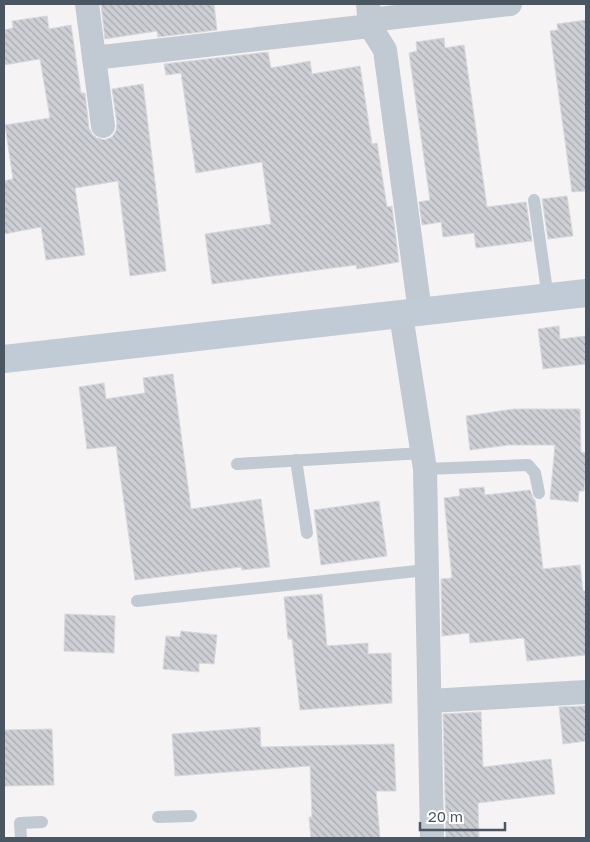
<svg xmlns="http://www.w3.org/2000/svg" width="590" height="842" font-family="'Golos Text',sans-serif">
<defs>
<pattern id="building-back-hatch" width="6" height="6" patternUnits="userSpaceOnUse" patternTransform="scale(1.25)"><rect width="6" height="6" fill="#cdcfd5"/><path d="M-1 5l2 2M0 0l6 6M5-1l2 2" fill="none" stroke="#a8abb0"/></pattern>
</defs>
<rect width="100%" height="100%" fill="#f5f3f3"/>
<g fill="url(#building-back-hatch)" stroke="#d7d9de">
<polygon points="101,4 214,4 217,30 158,37 157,31 105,39"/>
<polygon points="47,16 49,29 71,25 81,93 85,93 89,128 92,134 97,138 105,140 112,137 116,131 117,124 112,89 143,84 166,271 130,276 118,181 75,188 85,255 46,260 41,227 4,234 4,181 13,179 5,125 50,118 40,59 4,65 4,30 13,28 12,21"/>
<polygon points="586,20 586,191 572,192 550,31 558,30 557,24"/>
<polygon points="444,38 445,48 464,45 487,207 526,202 532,241 476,248 474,233 443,237 441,222 422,225 419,202 430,200 409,53 417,51 416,42"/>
<polygon points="268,52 271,68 310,61 312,74 360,66 372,144 377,143 387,207 392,206 399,262 357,269 356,265 212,284 205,234 271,224 262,162 196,173 181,73 166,75 164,64"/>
<polygon points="567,196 573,236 548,239 542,199"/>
<polygon points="559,326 560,339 586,336 586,364 543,369 538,329"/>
<polygon points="173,374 191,509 261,499 270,567 242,570 241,567 135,580 116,446 87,449 79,387 104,383 106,399 145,393 143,378"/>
<polygon points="514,409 580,409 581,452 586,453 586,470 584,491 579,491 578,502 550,499 555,445 509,445 470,450 466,416"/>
<polygon points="484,487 485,495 530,490 533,498 535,500 543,569 580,565 583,591 586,591 586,655 527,661 524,638 470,643 469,633 442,636 441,579 452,578 444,498 460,496 459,489"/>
<polygon points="379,501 387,556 321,565 314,510"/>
<polygon points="322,594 327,646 368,643 368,654 391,653 392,703 300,710 292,639 288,639 284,597"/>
<polygon points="65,614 115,616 114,653 64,651"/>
<polygon points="181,631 217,635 214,664 199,663 199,672 163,669 166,636 180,637"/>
<polygon points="586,706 586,741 563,744 559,707"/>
<polygon points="481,712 483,767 551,759 555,794 478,803 479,838 446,838 443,714"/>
<polygon points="260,727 261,747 394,744 396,791 376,791 380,838 311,838 309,817 312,817 310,766 175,776 172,734"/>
<polygon points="52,729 54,785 4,786 4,730"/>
</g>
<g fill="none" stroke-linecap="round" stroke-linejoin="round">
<g stroke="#c1cad2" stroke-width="12">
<polyline points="534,200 548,298"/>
<polyline points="296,460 307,533"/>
<polyline points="237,464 423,453"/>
<polyline points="425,469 528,465 535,473 539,493"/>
<polyline points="137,601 426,570"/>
<polyline points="158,817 191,816"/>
<polyline points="21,838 20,823 42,822"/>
</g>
<g stroke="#c1cad2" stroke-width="24">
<polyline points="87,4 103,126"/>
<polyline points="370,20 510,4"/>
<polyline points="370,26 385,50 420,312"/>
<polyline points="94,58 370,26 368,4"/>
<polyline points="401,315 425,469 432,838"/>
<polyline points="430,701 586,692"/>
</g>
<polyline stroke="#c1cbd6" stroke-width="28" points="4,359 586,293"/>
</g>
<rect width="590" height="842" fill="none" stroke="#4a5661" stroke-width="10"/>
<path d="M420 822v8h85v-8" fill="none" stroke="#4a5661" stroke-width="2.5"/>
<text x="428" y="822" font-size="15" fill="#4a5661" stroke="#ffffff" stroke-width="4" paint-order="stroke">20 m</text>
</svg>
